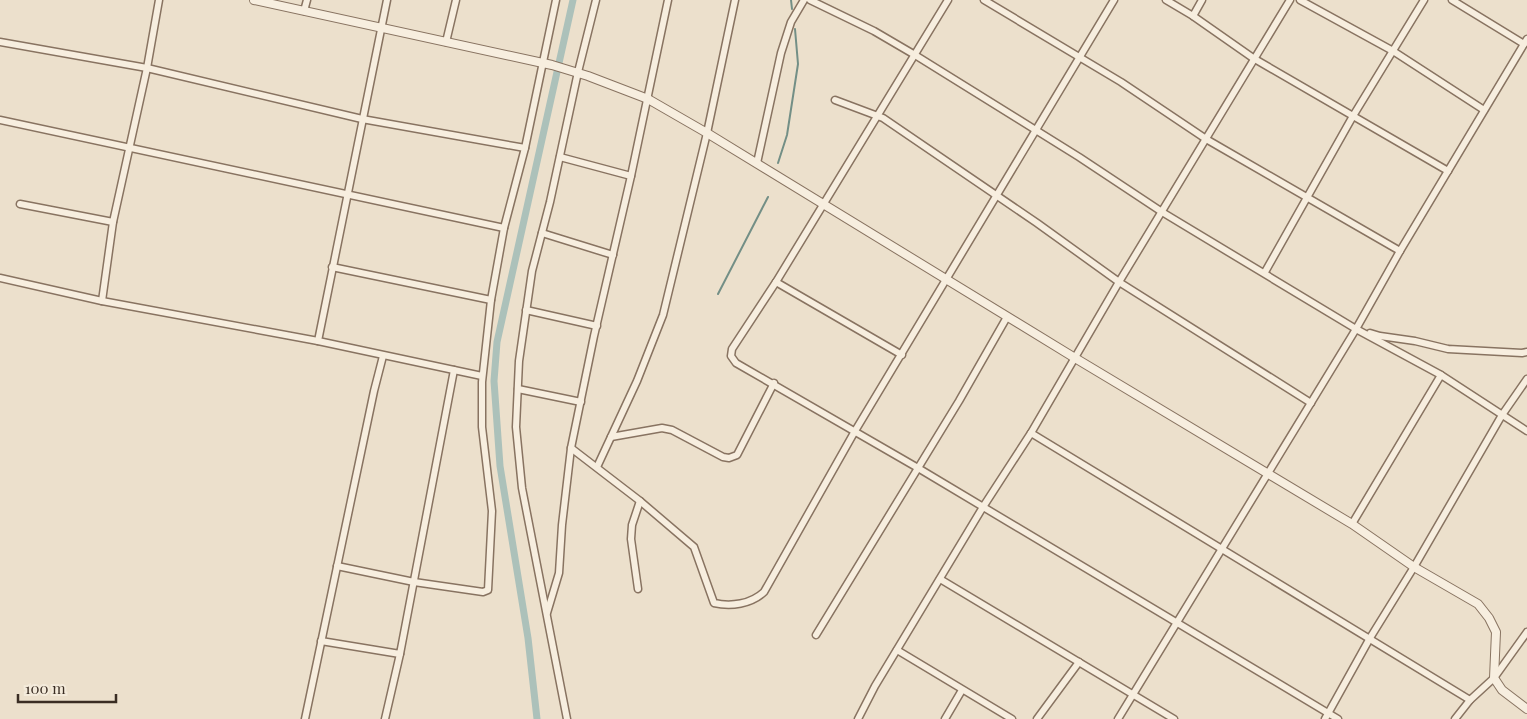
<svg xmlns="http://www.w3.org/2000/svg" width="1527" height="719" font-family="'Playfair Display',serif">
<rect width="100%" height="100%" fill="#ece0cc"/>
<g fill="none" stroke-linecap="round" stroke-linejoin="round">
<g stroke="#738f86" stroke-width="2">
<polyline points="791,0 792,9"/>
<polyline points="778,163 787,135 798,64 795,29"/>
<polyline points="718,294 768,197"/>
</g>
<polyline stroke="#acc1ba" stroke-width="7" points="537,719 528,638 500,466 494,381 497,342 573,0"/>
<g stroke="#887361" stroke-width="9">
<g id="minor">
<polyline points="387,0 318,341 482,376"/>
<polyline points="810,0 874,31 915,55 1079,157 1162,212 1356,329 1441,375 1527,431"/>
<polyline points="948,0 776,282 732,349 731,356 736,363 918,468 1338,719"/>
<polyline points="984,0 1121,82 1206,139 1400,251"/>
<polyline points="1166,0 1193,16 1253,58 1448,171"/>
<polyline points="1300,0 1393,51 1484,110"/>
<polyline points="1452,0 1524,44"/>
<polyline points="304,11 307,0"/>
<polyline points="1193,16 1202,0"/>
<polyline points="0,42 147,68 362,119 525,148"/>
<polyline points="446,42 456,0"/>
<polyline points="835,100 883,118 1037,223 1119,282 1311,403"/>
<polyline points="0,120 504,228"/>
<polyline points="560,157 631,176"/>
<polyline points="757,163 781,53 791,22 804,0"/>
<polyline points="20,204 113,222"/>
<polyline points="542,233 613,255"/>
<polyline points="332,267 491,300"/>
<polyline points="1265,272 1353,116 1424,0"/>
<polyline points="0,278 102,301 318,341"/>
<polyline points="776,282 902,355"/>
<polyline points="102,301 113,222 147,68 159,0"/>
<polyline points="526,310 597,326"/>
<polyline points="1370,333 1380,336 1415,341 1448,349 1522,353 1527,352"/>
<polyline points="518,389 581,402"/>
<polyline points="1031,433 1470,700"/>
<polyline points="611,437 662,428 672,430 723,457 729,458 737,455 774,383"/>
<path d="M 571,448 L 640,501 L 694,547 L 714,603 C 731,607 751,604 764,592 L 855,431 L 1114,0"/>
<polyline points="597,467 637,381 663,315 707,133 735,0"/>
<polyline points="1352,524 1441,375"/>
<polyline points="337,566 414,582 483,592 488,590 492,511 482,427 482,382 491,300 504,228 525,148 556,0"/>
<polyline points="940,579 1174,719"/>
<polyline points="638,589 631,539 632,525 640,501"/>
<polyline points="547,613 559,573 562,525 571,448 594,336 631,176 668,0"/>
<polyline points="816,635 959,401 1007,317"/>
<polyline points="321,641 400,654 454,370"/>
<polyline points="897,650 1012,719"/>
<polyline points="305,719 374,391 383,356"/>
<polyline points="385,719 400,654"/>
<polyline points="567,719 522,488 516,427 519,361 532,271 550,202 578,72 596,0"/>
<polyline points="858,719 875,686 983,507 1031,433 1119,282 1290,0"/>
<polyline points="945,719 962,690"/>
<polyline points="1037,719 1079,662"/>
<polyline points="1118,719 1356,329 1400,251 1527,39"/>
<polyline points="1325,719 1370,638 1414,567 1502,415 1527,379"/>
<polyline points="1455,719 1470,700 1494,678 1527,632"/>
</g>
</g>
<g stroke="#887361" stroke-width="10">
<polyline id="tertiary" points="254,0 552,65 588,76 648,99 707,133 1075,358 1352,524 1414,567 1478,604 1489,618 1496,632 1494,678 1502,690 1527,709"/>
</g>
<use href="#minor" stroke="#f7eedf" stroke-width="6"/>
<use href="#tertiary" stroke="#f7eedf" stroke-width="8"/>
</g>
<path d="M18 694v8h98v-8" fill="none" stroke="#3a2d23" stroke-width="2.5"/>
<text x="25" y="694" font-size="15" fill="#3a2d23" stroke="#f4ebdb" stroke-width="4" paint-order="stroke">100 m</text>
</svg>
